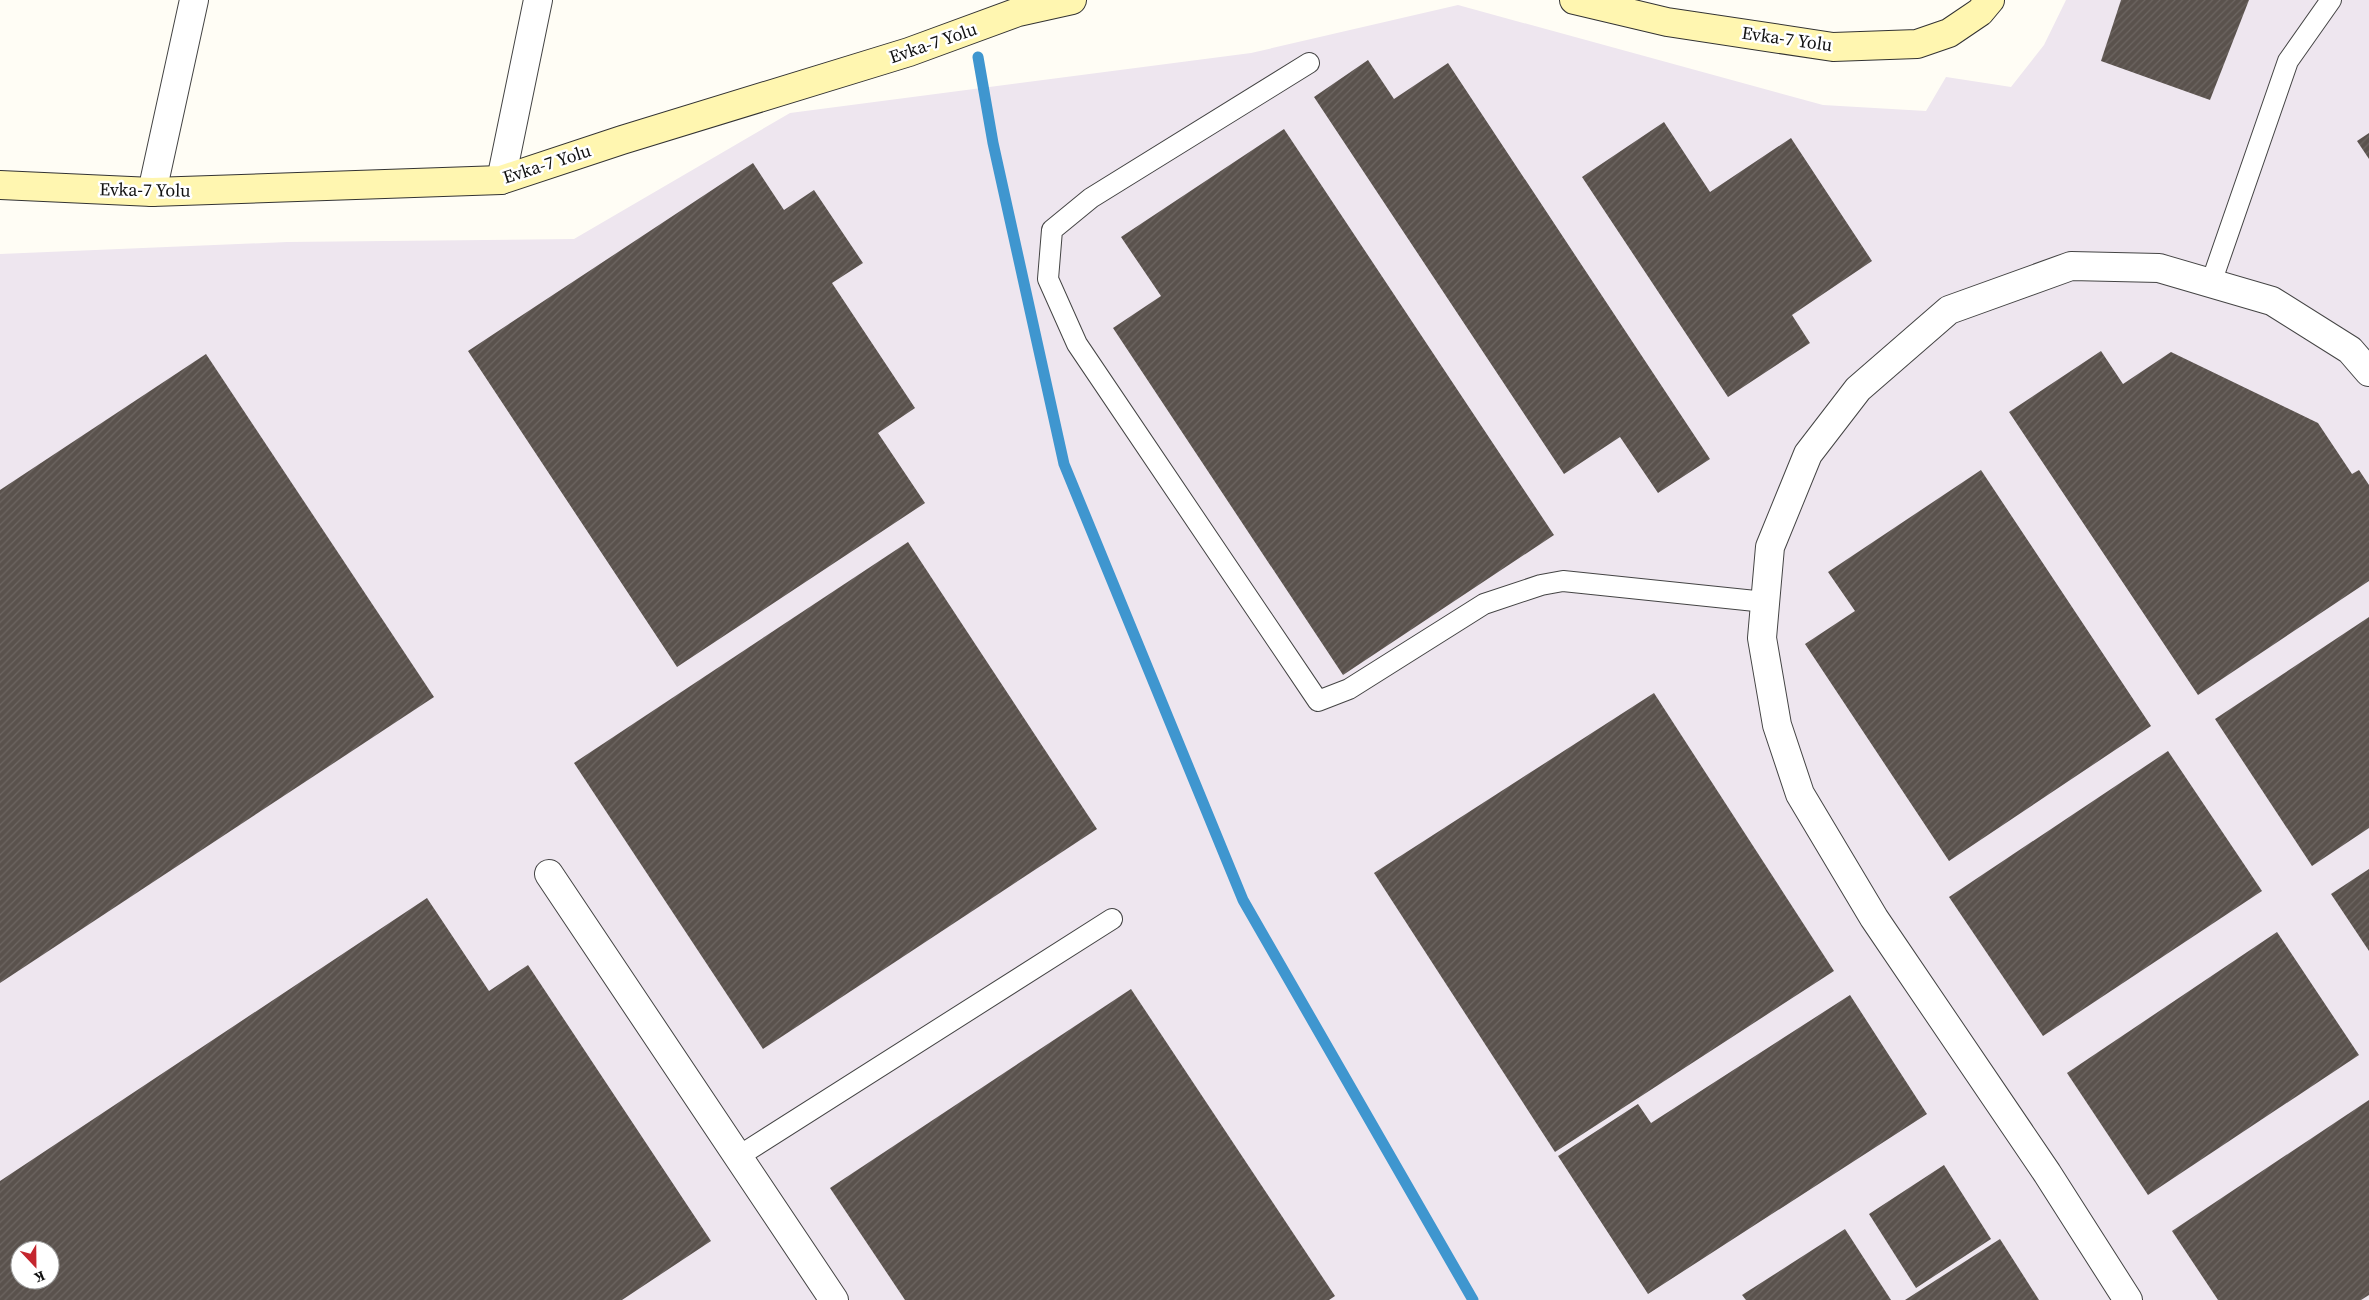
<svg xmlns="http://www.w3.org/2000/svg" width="2369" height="1300" font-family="'Source Serif 4',serif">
<defs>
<pattern id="building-hatch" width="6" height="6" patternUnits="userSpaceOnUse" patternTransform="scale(1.25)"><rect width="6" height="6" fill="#5a524d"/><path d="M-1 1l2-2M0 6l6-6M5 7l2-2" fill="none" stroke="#6d6662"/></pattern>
</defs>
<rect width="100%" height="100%" fill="#fffdf5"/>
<path fill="#eee6ef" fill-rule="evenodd" d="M 2066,0 L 2369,0 L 2369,1300 L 0,1300 L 0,254 L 287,242 L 574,239 L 790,113 L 1251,53 L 1458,5 L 1823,105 L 1926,111 L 1946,77 L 2011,87 L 2044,45 ZM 20,1250 L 50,1250 L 50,1280 L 20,1280 Z"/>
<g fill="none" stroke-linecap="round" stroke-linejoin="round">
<polyline stroke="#3f96cf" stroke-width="11" points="978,57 993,143 1064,464 1243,900 1473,1300"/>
</g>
<g fill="url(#building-hatch)" fill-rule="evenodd">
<polygon points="2121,0 2249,0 2210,100 2101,61"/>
<polygon points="1368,60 1394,99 1448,63 1710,459 1658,493 1620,437 1564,474 1314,97"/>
<polygon points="1664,122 1710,192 1791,138 1872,261 1792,315 1810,343 1728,397 1582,177"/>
<polygon points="1284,129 1554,535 1343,675 1113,328 1161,296 1121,237"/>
<polygon points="2369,133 2369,159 2357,141"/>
<polygon points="753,163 784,210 814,190 863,263 832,283 915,408 878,433 925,503 677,667 468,351"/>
<polygon points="2101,351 2123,384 2171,352 2318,423 2352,474 2359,470 2369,485 2369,581 2198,695 2009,412"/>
<polygon points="206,354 434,697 0,983 0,490"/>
<polygon points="1981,470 2151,726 1949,861 1805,644 1855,611 1828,572"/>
<polygon points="908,542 1097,829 763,1049 574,763"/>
<polygon points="2369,617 2369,828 2312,866 2215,719"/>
<polygon points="1654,693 1834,971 1555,1152 1374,873"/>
<polygon points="2168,751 2262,891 2043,1036 1949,897"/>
<polygon points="2369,869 2369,951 2331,894"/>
<path d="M 427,898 L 489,991 L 528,965 L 711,1241 L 622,1300 L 0,1300 L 0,1181 ZM 20,1250 L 50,1250 L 50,1280 L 20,1280 Z"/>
<polygon points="2277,932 2359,1055 2148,1195 2067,1073"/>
<polygon points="1131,989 1335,1296 1329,1300 905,1300 830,1188"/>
<polygon points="1850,995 1927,1114 1648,1294 1558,1156 1638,1104 1651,1123"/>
<polygon points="2369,1100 2369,1295 2361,1300 2218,1300 2172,1231"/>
<polygon points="1944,1165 1991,1239 1916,1288 1869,1214"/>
<polygon points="1845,1229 1891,1300 1746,1300 1742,1295"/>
<polygon points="2000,1239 2039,1300 1905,1300"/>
</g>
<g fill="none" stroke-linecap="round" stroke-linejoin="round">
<g stroke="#444" stroke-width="22">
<g id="lane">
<polyline points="1309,63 1091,198 1052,230 1048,279 1077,344 1318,701 1349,689 1484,604 1541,585 1563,581 1765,602"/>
<polyline points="2211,283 2288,61 2331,0"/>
<polyline points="739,1156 1112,919"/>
</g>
</g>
<g stroke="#444" stroke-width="30">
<g id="street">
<polyline points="501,180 538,0"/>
<polyline points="152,192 194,0"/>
<polyline points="549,874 834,1300"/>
<polyline points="2128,1300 2047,1173 1874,918 1800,794 1777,725 1762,638 1770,547 1808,454 1858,389 1949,310 2071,266 2159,268 2272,301 2350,350 2369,372"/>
</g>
</g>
<g stroke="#333" stroke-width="30">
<g id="secondary">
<polyline points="1574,0 1667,22 1833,47 1917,44 1949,33 1980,12 1990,0"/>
<polyline points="0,185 152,192 501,180 622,140 909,52 1018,12 1072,0"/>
</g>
</g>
<use href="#lane" stroke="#fff" stroke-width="20"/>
<use href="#street" stroke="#fff" stroke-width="28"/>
<use href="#secondary" stroke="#fff6b0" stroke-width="28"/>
</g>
<g text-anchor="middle" stroke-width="5" stroke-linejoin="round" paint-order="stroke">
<g font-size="18" fill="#111" stroke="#fff">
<text transform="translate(1787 39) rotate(8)" y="6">Evka-7 Yolu</text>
<text transform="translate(933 43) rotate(-19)" y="6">Evka-7 Yolu</text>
<text transform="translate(547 164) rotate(-18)" y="6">Evka-7 Yolu</text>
<text transform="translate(145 190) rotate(1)" y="6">Evka-7 Yolu</text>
</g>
</g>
<g transform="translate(35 1265) rotate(158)"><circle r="24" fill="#ffffff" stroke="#a0a0a0"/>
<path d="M0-4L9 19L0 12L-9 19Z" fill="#c4262e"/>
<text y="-8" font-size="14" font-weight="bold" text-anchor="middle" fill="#111111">K</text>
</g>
</svg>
